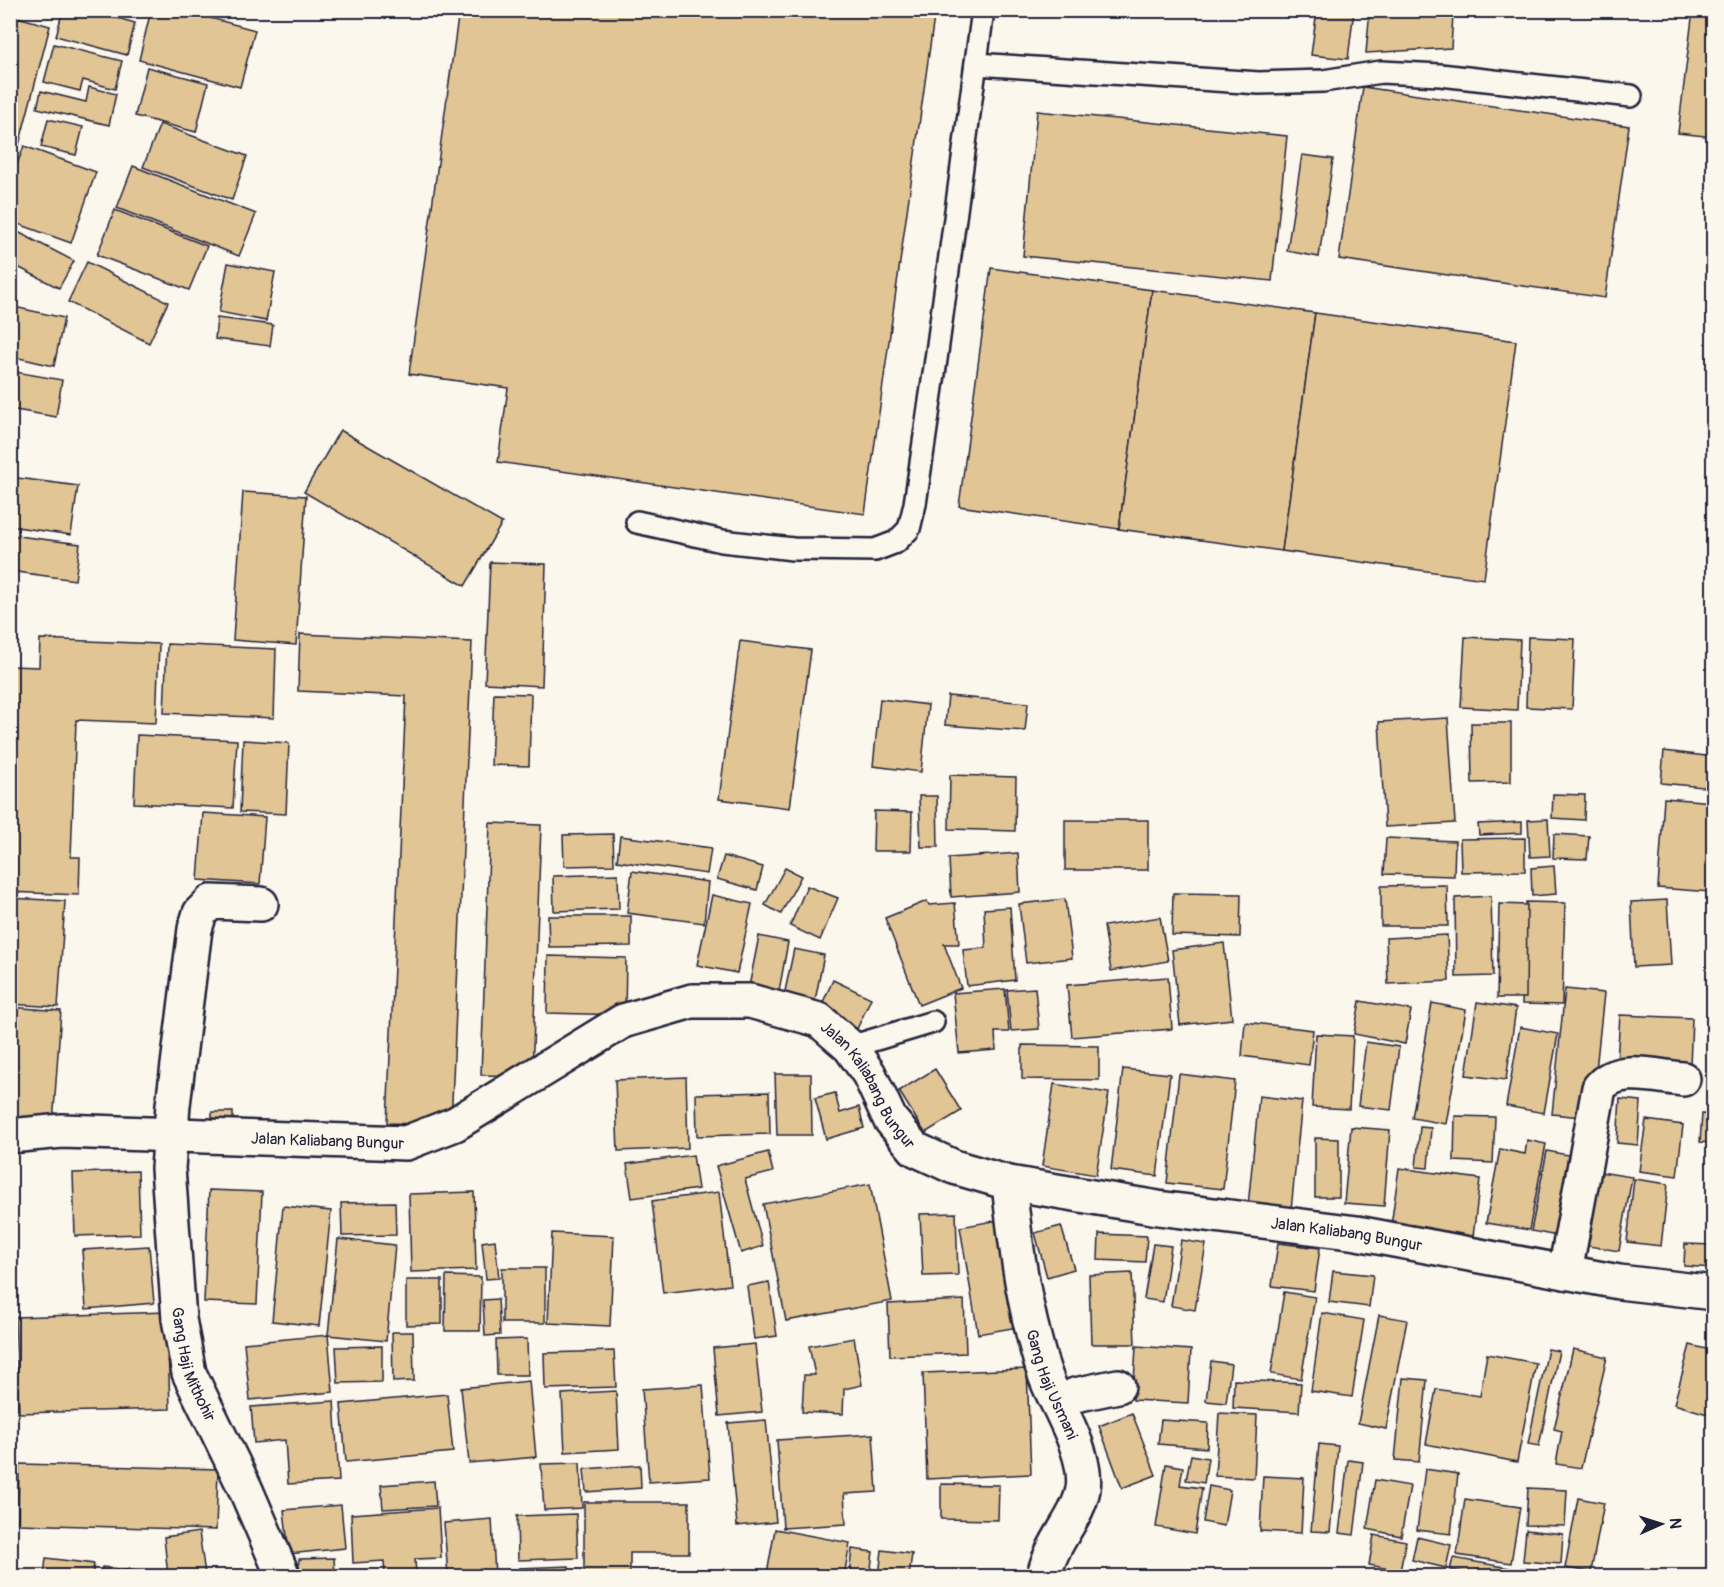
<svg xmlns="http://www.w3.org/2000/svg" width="1724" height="1587" font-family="Pangolin,sans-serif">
<rect width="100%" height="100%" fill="#fbf7ec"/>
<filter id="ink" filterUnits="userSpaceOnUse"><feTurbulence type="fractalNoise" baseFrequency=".0167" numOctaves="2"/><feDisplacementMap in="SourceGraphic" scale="12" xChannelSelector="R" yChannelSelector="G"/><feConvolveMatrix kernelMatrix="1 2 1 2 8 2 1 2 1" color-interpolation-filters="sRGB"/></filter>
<g filter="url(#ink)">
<g fill="#e1c595" stroke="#22223b" stroke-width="1.5">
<polygon points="63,10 90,10 135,23 127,55 56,36"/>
<polygon points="151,10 181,10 255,30 240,87 139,60"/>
<polygon points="459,10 935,10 865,514 498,462 508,388 409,374"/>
<polygon points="1317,10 1354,10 1348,59 1311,55"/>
<polygon points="1370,10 1453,14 1451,48 1366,53"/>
<polygon points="1693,10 1714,10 1714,137 1678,133"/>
<polygon points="10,15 50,26 19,145 10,143"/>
<polygon points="54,44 122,61 115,89 83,80 80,91 44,82"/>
<polygon points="147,67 208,83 196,132 135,116"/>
<polygon points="89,87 116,94 109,125 37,108 41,91 86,102"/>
<polygon points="1363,87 1629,126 1605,298 1339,259"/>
<polygon points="1037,111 1287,136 1272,281 1023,256"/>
<polygon points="48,119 83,127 76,155 41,147"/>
<polygon points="160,124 247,156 232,200 143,167"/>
<polygon points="24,146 96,172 71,243 10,221 10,183"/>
<polygon points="1302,155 1333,159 1319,257 1287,251"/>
<polygon points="133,166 256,214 239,256 117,208"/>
<polygon points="115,210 207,246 189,290 97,255"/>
<polygon points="14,230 74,261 59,288 10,263 10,238"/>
<polygon points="87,262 168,302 149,343 68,302"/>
<polygon points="228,263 275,272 266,321 219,312"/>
<polygon points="991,268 1152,290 1119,529 959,506"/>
<polygon points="1152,290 1315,313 1282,551 1119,529"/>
<polygon points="10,306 64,318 54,366 10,356"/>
<polygon points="1315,313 1516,341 1484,579 1282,551"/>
<polygon points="217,318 273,325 270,346 215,339"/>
<polygon points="10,371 62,380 56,417 10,409"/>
<polygon points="340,430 502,523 465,586 304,492"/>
<polygon points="10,477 78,486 71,535 10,526"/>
<polygon points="243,492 306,496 296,645 233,640"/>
<polygon points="10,535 80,544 75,580 10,571"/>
<polygon points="490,562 546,564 542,686 485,683"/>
<polygon points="300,634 472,642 451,1125 387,1123 406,696 298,691"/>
<polygon points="1465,637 1520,640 1517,710 1461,707"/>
<polygon points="1528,637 1575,639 1572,709 1526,707"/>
<polygon points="40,639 159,644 156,723 76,720 71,857 80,857 79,895 10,892 10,666 39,667"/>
<polygon points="740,641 811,650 790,808 719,799"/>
<polygon points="167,644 276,649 274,718 164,713"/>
<polygon points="494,693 531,694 529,766 491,765"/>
<polygon points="948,696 1028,703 1025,731 945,725"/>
<polygon points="880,699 928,705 921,772 873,766"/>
<polygon points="1448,718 1455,823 1385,827 1379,722"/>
<polygon points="1471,723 1511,723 1511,782 1472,783"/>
<polygon points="137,735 237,740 233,808 134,803"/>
<polygon points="243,740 289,743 286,814 240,812"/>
<polygon points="1664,751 1714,757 1714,788 1661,783"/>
<polygon points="950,775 1016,777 1015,831 949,829"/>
<polygon points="1553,794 1585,795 1584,820 1552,818"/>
<polygon points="919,796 937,796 938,847 921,847"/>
<polygon points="1664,798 1714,802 1711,892 1658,888"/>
<polygon points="874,811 912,812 911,851 873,851"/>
<polygon points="203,813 265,817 260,884 198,880"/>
<polygon points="1548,819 1550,856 1530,857 1528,820"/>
<rect x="1065" y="820" width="83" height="50"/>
<polygon points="1522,822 1522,833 1479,835 1478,824"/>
<polygon points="490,823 541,825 532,1076 481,1075"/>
<polygon points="613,834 614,865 564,866 563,835"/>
<polygon points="1554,834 1589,836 1587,859 1553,858"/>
<polygon points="620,836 711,848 707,874 617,861"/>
<polygon points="1386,838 1455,841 1454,876 1384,874"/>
<polygon points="1525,838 1525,871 1461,872 1460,839"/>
<polygon points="1018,853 1020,892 951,897 949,858"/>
<polygon points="724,856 763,867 757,890 717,879"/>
<polygon points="1554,866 1556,894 1532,896 1531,868"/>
<polygon points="785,868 801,876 781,914 765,905"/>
<polygon points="632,871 708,882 704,923 627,913"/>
<polygon points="618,874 619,909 554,911 553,876"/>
<polygon points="1447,885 1448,926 1381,926 1381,886"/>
<polygon points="807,886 838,898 820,940 790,926"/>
<polygon points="1173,893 1241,894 1240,937 1172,935"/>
<polygon points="712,895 752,904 737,973 697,965"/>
<polygon points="1491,896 1493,976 1456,977 1455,898"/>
<polygon points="10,898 65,901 58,1007 10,1004"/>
<polygon points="1065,899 1072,958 1026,963 1019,904"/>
<polygon points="1667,900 1671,965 1634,967 1631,902"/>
<polygon points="927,901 929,905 955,903 959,944 944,944 961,988 919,1005 885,918"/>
<polygon points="1526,902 1565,903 1562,1005 1522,1004"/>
<polygon points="1499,904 1527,905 1526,998 1497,998"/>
<polygon points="1010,907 1015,980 967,986 963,950 986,948 984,909"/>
<polygon points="548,916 631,916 631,946 549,947"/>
<polygon points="1160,917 1168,961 1111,971 1104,926"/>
<polygon points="1447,935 1449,981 1388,984 1386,938"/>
<polygon points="759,936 788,942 777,1002 747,997"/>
<polygon points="1224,943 1232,1019 1180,1025 1172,950"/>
<polygon points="794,949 824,955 813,1011 782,1005"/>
<polygon points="1710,952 1714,952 1714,1015 1707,1015"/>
<polygon points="548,956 626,958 625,1015 547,1013"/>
<polygon points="1168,977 1172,1029 1072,1037 1067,985"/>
<polygon points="833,980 871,998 857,1029 819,1011"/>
<polygon points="1035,988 1039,1029 1011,1031 1007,990"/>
<polygon points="1005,989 1009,1032 995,1032 996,1050 959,1053 953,993"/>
<polygon points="1565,989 1604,993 1591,1118 1552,1114"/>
<polygon points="1360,1001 1411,1010 1405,1044 1354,1034"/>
<polygon points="1477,1002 1516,1008 1506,1080 1466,1075"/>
<polygon points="1432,1003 1466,1010 1446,1124 1412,1118"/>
<polygon points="10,1007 61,1011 53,1124 10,1121"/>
<polygon points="1620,1015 1692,1018 1690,1066 1617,1062"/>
<polygon points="1245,1022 1313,1030 1309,1065 1242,1056"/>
<polygon points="1520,1027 1558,1034 1544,1113 1506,1106"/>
<polygon points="1316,1034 1353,1036 1349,1109 1312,1107"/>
<polygon points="1366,1042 1399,1047 1391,1110 1358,1106"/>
<polygon points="1022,1045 1099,1046 1099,1080 1022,1079"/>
<polygon points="935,1069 961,1111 925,1133 899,1091"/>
<polygon points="1123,1069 1170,1074 1157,1176 1111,1170"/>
<polygon points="775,1074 811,1074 812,1135 777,1135"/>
<polygon points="1179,1074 1235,1081 1223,1189 1167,1183"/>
<polygon points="686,1077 688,1148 618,1151 615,1080"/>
<polygon points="1054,1084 1109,1093 1096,1175 1042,1166"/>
<polygon points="769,1092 770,1134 697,1136 696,1094"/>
<polygon points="835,1093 840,1113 859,1107 864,1128 826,1139 815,1098"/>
<polygon points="1259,1096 1302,1101 1291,1210 1248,1206"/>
<polygon points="1620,1099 1641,1101 1638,1145 1617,1143"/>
<polygon points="212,1112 233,1112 233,1131 212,1130"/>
<polygon points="1702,1114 1714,1115 1714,1143 1700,1142"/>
<polygon points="1455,1116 1495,1117 1493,1163 1454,1161"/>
<polygon points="1646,1120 1683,1125 1677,1176 1639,1171"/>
<polygon points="1351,1127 1390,1130 1384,1206 1344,1203"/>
<polygon points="1420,1127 1431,1128 1428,1168 1416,1167"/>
<polygon points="1315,1138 1339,1139 1339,1197 1315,1197"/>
<polygon points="1527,1140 1546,1144 1529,1230 1486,1223 1500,1149 1525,1154"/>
<polygon points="1547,1151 1583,1158 1568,1238 1531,1231"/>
<polygon points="768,1152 773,1172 745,1179 763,1246 741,1253 716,1166"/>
<polygon points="693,1155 698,1189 632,1198 627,1164"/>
<polygon points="1399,1168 1480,1179 1473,1237 1391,1226"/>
<polygon points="138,1171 140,1234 75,1236 73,1173"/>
<polygon points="1600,1172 1632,1177 1619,1251 1588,1246"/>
<polygon points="1634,1179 1668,1184 1661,1246 1627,1242"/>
<polygon points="870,1184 892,1301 786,1321 763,1204"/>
<polygon points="209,1190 262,1192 257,1304 204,1302"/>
<polygon points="474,1192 476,1270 411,1272 409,1194"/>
<polygon points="719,1192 730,1285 663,1293 652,1201"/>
<polygon points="395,1202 396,1235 342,1236 341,1203"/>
<polygon points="283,1206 331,1211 319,1326 272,1321"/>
<polygon points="956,1213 958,1275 923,1276 920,1214"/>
<polygon points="1010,1218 1029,1325 978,1334 960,1227"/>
<polygon points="1061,1226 1074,1269 1047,1277 1035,1233"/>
<polygon points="552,1233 614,1236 610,1326 548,1323"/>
<polygon points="1099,1234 1147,1236 1145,1262 1098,1260"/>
<polygon points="338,1239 395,1245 386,1341 328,1335"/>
<polygon points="495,1240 499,1278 486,1279 482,1242"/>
<polygon points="1181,1240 1206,1244 1195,1310 1171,1306"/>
<polygon points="1278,1243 1320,1248 1314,1291 1272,1286"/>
<polygon points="1153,1244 1171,1246 1163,1302 1144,1299"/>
<polygon points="1685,1244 1714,1245 1714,1268 1684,1266"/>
<polygon points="149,1246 154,1303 86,1309 82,1250"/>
<rect x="502" y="1268" width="43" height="55"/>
<polygon points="1333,1271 1373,1275 1369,1307 1329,1302"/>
<polygon points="1132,1273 1135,1344 1091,1344 1089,1275"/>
<polygon points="446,1276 481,1277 480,1331 445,1331"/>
<polygon points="406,1280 442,1280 442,1324 406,1325"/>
<polygon points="769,1282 777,1336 754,1339 747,1286"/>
<polygon points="1284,1292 1315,1297 1301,1379 1271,1374"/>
<polygon points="498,1299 500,1335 485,1336 483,1300"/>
<polygon points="964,1300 966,1353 890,1356 888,1304"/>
<polygon points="167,1312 170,1409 19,1413 15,1317"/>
<polygon points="1322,1313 1364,1320 1352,1397 1311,1391"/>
<polygon points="1379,1315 1407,1320 1386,1429 1358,1423"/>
<polygon points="392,1332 413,1332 414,1381 393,1382"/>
<polygon points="328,1335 333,1392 250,1400 244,1343"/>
<polygon points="854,1338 862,1385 844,1389 843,1414 802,1412 804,1375 815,1375 809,1346"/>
<polygon points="527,1339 528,1375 497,1375 496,1340"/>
<polygon points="755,1344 762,1412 719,1416 713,1348"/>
<polygon points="1690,1345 1714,1351 1714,1416 1674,1404"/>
<polygon points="382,1346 382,1382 338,1383 336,1347"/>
<polygon points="1136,1346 1191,1350 1188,1403 1133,1400"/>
<polygon points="1548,1349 1559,1351 1539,1446 1528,1444"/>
<polygon points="1573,1349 1607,1357 1581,1468 1556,1464 1562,1431 1554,1429"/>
<polygon points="614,1351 616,1387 545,1389 544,1353"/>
<polygon points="1487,1354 1536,1363 1517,1462 1426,1444 1436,1389 1480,1396"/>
<polygon points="1211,1361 1231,1364 1226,1403 1206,1401"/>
<polygon points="1027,1369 1031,1474 927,1479 923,1373"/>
<polygon points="1403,1378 1427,1380 1419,1462 1395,1460"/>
<polygon points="1234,1380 1301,1383 1299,1412 1233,1408"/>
<polygon points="529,1381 536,1457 469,1463 461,1388"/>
<polygon points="703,1385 710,1478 649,1482 642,1389"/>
<polygon points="616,1391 619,1449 565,1452 562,1394"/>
<polygon points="447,1394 453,1452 346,1462 341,1404"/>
<polygon points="334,1401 339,1481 288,1484 285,1440 254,1443 251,1407"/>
<polygon points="1132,1413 1156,1475 1122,1488 1099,1426"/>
<polygon points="1219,1413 1257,1415 1254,1478 1215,1476"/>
<polygon points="766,1420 776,1522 737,1526 728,1423"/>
<polygon points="1161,1420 1208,1423 1207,1448 1158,1444"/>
<polygon points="873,1434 877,1492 844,1494 846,1524 783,1528 777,1440"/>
<polygon points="1319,1444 1338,1446 1330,1532 1311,1531"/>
<polygon points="1191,1455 1208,1458 1204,1483 1186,1480"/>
<polygon points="1348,1460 1363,1462 1354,1535 1339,1533"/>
<polygon points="580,1463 582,1508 544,1510 541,1464"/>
<polygon points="19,1464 218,1469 216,1530 18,1524"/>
<polygon points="1166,1464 1183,1467 1180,1485 1202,1488 1195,1534 1156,1527"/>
<polygon points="640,1465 641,1488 586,1492 584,1469"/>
<polygon points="1425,1469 1458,1474 1451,1534 1417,1530"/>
<polygon points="1263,1476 1304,1478 1301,1533 1260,1531"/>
<polygon points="1375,1480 1410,1486 1401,1536 1367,1529"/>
<polygon points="434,1481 436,1506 383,1509 381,1485"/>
<polygon points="941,1484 999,1485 998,1520 941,1519"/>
<polygon points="1209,1486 1230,1490 1224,1526 1203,1522"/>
<polygon points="1528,1488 1567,1490 1565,1526 1526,1525"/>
<polygon points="1578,1498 1604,1503 1591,1572 1565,1568"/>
<polygon points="1465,1499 1520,1507 1511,1563 1457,1555"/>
<polygon points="584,1502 689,1502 689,1553 630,1553 630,1576 584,1576"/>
<polygon points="341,1505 345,1548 289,1554 284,1510"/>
<polygon points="438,1508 441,1558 415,1559 416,1576 385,1576 384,1561 353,1563 351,1514"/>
<polygon points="576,1514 578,1558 518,1560 517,1516"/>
<polygon points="492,1519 495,1576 448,1576 444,1523"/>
<polygon points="775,1529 850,1543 844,1576 767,1574"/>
<polygon points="1526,1530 1563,1534 1561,1564 1523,1561"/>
<polygon points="199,1532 205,1574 168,1576 164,1537"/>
<polygon points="1374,1535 1406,1541 1400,1571 1369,1565"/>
<polygon points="1417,1537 1451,1545 1446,1568 1412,1560"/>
<polygon points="852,1549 873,1552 870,1576 849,1576"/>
<polygon points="882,1550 912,1554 909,1576 879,1576"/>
<polygon points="46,1558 94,1564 92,1576 44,1576"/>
<polygon points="334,1558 335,1576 299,1576 299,1559"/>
<polygon points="1453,1558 1510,1568 1509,1576 1487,1576 1450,1570"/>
<polygon points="569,1566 569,1576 520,1576 519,1568"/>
<polygon points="102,1567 146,1572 146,1576 101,1576"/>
<polygon points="1521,1568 1578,1576 1520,1576"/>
</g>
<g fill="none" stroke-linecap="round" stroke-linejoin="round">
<g stroke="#22223b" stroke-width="26">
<g id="lane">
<polyline points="976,64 1259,83 1323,81 1381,72 1440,75 1631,96"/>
<polyline points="637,522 722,541 793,549 875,550 896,542 909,529 915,504 935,367 983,10"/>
<polyline points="850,1047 933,1022"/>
</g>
</g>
<g stroke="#22223b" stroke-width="38">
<g id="street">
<path id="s1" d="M 261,904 L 211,902 L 200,913 L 195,929 L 173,1105 L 168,1168 L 179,1319 L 189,1373 L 245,1488 L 283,1576"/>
<path id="s2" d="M 1009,1183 C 1014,1234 1021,1288 1034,1337 C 1038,1353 1043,1371 1049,1385 C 1062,1414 1088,1457 1083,1489 C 1078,1518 1051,1542 1044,1576"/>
<path d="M 1565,1272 L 1599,1088 C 1617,1064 1657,1077 1683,1079"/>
<polyline points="1060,1403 1075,1395 1118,1386"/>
</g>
</g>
<g stroke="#22223b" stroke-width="38">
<g id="secondary">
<path id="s3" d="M 10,1136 L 62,1131 L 406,1143 L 455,1124 L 623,1021 L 692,1001 L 750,1001 L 819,1020 L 850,1047 L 869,1074 L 890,1119 L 915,1149 L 954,1167 L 1009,1183 L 1158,1208 L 1357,1233 L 1619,1282 L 1714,1293"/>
</g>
</g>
<use href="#lane" stroke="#fbf7ec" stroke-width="21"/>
<use href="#street" stroke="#fbf7ec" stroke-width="33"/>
<use href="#secondary" stroke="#fbf7ec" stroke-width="33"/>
</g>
</g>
<g text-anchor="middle" stroke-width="4.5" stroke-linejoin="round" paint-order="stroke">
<g font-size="16" fill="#22223b" stroke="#fbf7ec">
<text dy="6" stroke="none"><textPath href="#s3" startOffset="930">Jalan Kaliabang Bungur</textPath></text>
<text dy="6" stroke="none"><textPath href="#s3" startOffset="318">Jalan Kaliabang Bungur</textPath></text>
<text dy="6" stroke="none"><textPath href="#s3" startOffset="1452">Jalan Kaliabang Bungur</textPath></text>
<text dy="6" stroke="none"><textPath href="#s1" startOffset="522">Gang Haji Mithohir</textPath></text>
<text dy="6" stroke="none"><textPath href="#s2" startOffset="207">Gang Haji Usmani</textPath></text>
</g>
</g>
<rect width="1724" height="1587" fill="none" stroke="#fbf7ec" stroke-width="36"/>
<rect x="18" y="18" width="1688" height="1551" fill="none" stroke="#22223b" stroke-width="2" filter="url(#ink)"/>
<g transform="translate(1661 1524) rotate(87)" stroke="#fbf7ec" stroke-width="4.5" paint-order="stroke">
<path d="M0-4.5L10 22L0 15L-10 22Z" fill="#22223b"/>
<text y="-9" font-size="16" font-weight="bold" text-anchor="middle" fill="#22223b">N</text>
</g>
</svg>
